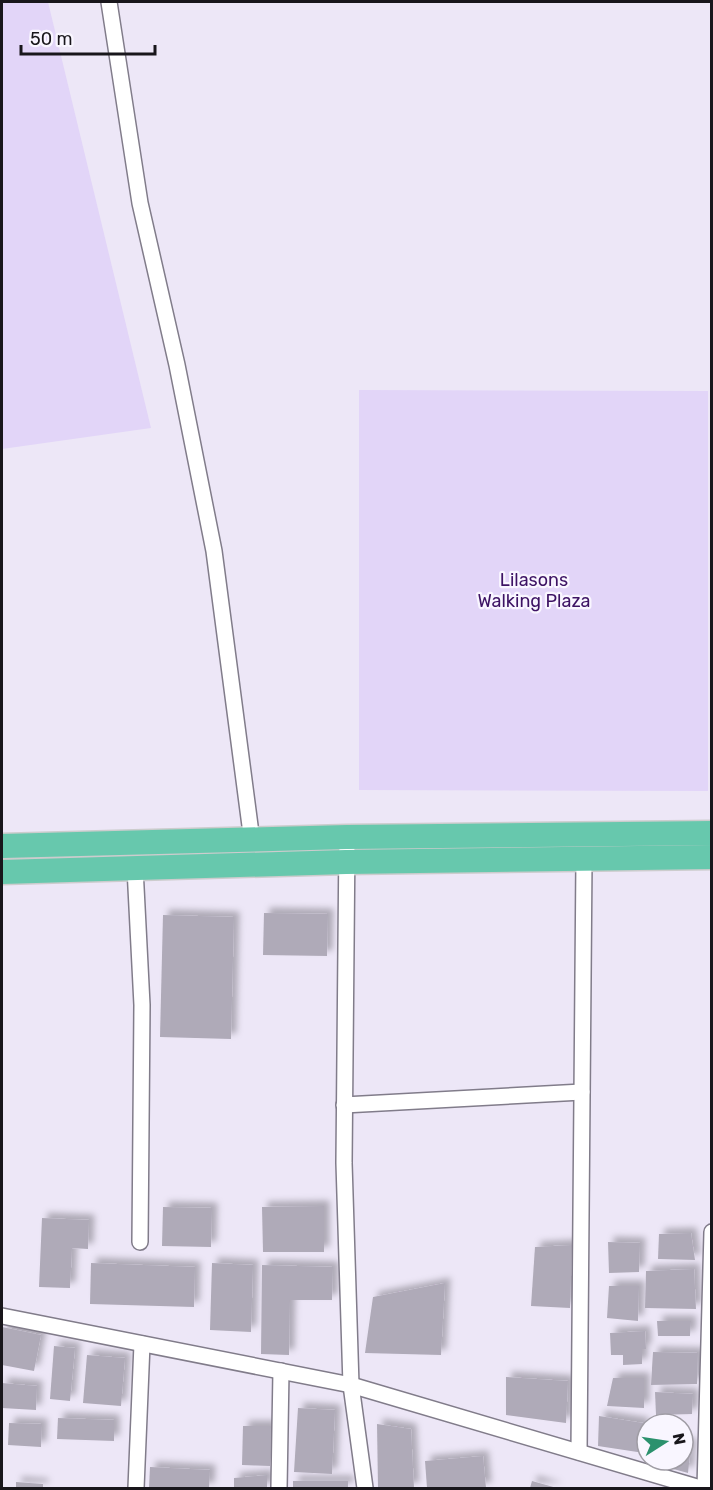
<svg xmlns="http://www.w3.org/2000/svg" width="713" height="1490" font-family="Rubik,sans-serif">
<defs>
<filter id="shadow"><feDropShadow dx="5.5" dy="-5.5" stdDeviation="3" flood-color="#0004"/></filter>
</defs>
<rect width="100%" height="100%" fill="#ede7f7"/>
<g fill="#e2d5f8">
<polygon points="2,2 48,2 151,428 2,449"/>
<polygon points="359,390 708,391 708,791 359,790"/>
</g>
<g fill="#afaab8" filter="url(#shadow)">
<polygon points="264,913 328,914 327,956 263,955"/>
<polygon points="163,915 234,917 231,1039 160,1037"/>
<polygon points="324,1206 324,1252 263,1252 262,1207"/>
<polygon points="163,1207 212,1208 211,1247 162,1246"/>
<polygon points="42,1218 89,1220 88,1249 72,1248 70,1288 39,1287"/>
<polygon points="691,1233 695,1260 658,1259 659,1234"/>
<polygon points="608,1242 640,1243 639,1272 609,1273"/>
<polygon points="572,1245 570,1308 531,1306 535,1247"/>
<polygon points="91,1263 195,1267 194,1307 90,1304"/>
<polygon points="212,1263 253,1265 251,1332 210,1330"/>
<polygon points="262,1265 333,1267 332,1300 290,1300 289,1355 261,1354"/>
<polygon points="694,1269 696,1309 645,1308 646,1271"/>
<polygon points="445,1283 441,1355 365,1353 373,1297"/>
<polygon points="609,1286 639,1286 638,1321 607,1318"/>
<polygon points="657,1321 691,1321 690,1336 658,1336"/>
<polygon points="2,1327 41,1335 34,1371 2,1365"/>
<polygon points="645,1331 646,1349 642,1349 642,1364 623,1365 623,1355 611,1355 610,1333"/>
<polygon points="54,1346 75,1348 70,1401 50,1399"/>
<polygon points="653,1352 698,1353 697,1384 651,1385"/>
<polygon points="87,1355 125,1358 121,1406 83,1403"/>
<polygon points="506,1377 568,1381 566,1423 506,1415"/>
<polygon points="613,1378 644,1378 644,1408 607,1406"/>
<polygon points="2,1383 37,1386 36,1410 2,1408"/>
<polygon points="655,1392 693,1394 692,1414 656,1415"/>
<polygon points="298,1408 335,1410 332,1474 294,1472"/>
<polygon points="599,1416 643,1423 644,1453 598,1446"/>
<polygon points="58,1418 114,1420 114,1441 57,1439"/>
<polygon points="9,1423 42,1424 41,1447 8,1445"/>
<polygon points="377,1424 411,1429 414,1488 378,1488"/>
<polygon points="243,1426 271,1426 270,1466 242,1465"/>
<polygon points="683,1443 691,1444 688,1473 655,1464 655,1460 683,1460"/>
<polygon points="483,1456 486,1488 427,1488 425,1461"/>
<polygon points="150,1467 210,1470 209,1488 149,1488"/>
<polygon points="267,1475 267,1488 234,1488 234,1478"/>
<rect x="293" y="1481" width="55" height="7"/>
<polygon points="532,1481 557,1488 530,1488"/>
<polygon points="16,1482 43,1484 43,1488 16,1488"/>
</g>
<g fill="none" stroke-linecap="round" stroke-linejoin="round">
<g stroke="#817c8a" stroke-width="18">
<g id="street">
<polyline points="109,2 140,203 177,365 214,551 252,841"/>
<polyline points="347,837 344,1163 351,1385 365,1488"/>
<polyline points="135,868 142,1005 140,1242"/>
<polyline points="344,1105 582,1092"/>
<polyline points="2,1316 351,1385 700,1488"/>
<polyline points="579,1452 584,859"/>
<polyline points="136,1488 142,1344"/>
<polyline points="279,1488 281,1371"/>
<polyline points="705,1488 712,1232"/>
</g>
</g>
<g stroke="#cccccd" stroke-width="27">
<g id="primary">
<polyline points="2,846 347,837 712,833"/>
<polyline points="2,872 346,862 712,857"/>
</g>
</g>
<use href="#street" stroke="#fff" stroke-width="15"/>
<use href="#primary" stroke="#67c8ad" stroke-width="24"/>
</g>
<g text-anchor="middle" stroke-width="4.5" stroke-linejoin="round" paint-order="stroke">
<g font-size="18" fill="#3d1364" stroke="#f9f6ff">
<text x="534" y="586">Lilasons<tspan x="534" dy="21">Walking Plaza</tspan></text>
</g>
</g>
<rect width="713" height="1490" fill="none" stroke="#18161b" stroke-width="6"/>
<g transform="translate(665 1442) rotate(78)"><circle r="28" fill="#f9f6ff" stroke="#9f9ca4" stroke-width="1.5"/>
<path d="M0-4.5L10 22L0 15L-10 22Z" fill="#2b916d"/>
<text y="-9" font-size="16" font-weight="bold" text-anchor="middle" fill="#18161b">N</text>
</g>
<path d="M21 45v9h134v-9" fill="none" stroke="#18161b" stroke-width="3"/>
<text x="30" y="45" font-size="18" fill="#18161b" stroke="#f9f6ff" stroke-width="4.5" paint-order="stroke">50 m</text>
</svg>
